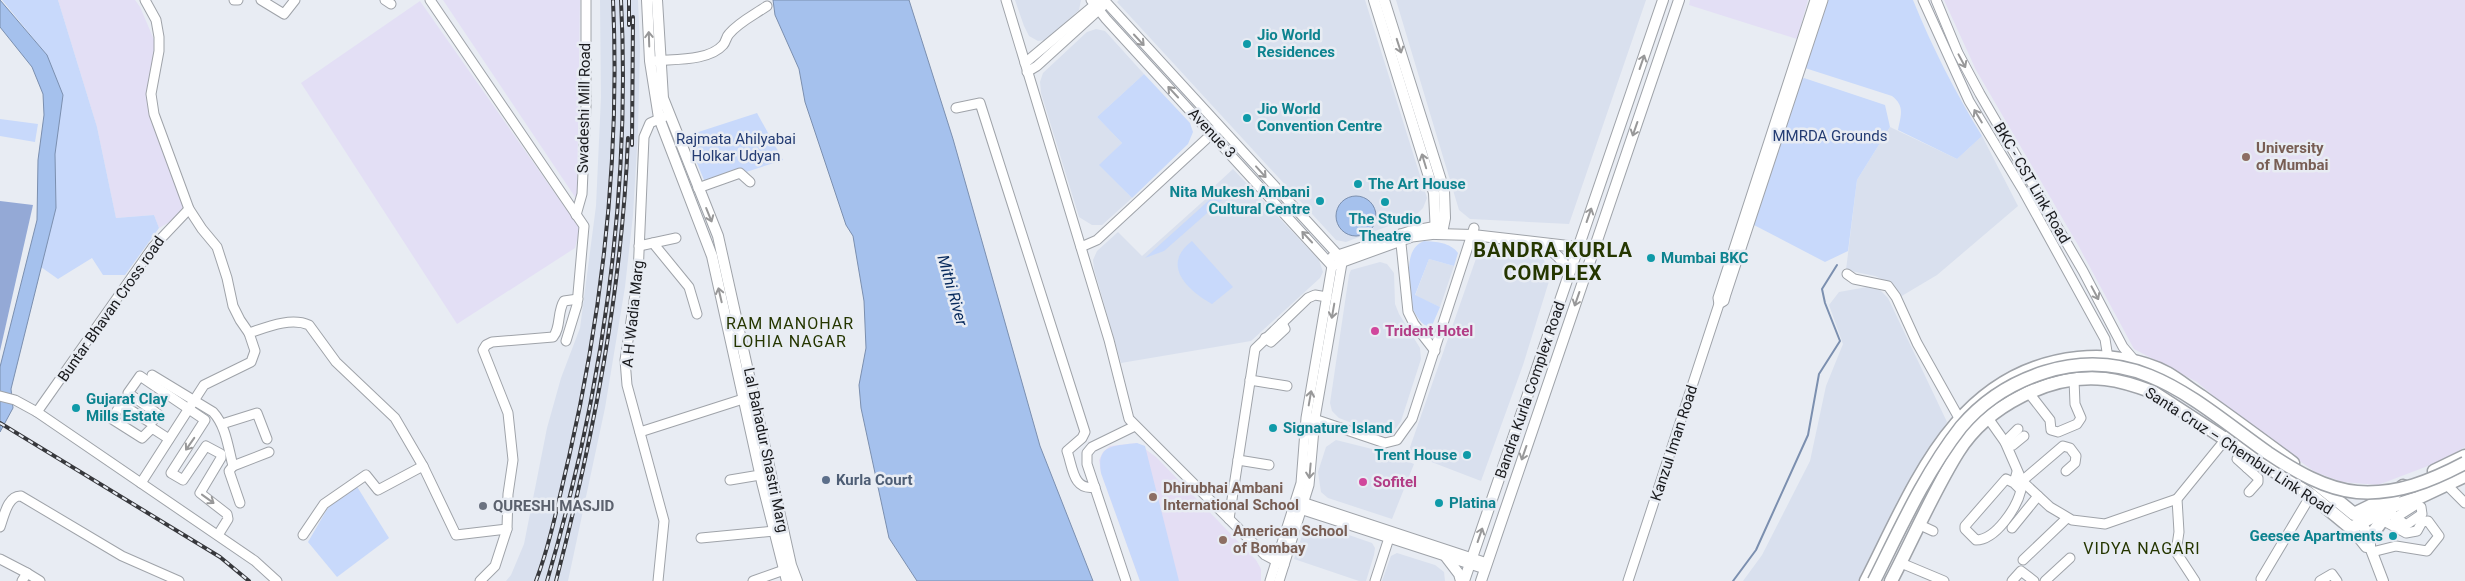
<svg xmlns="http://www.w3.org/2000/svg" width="2465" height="581" font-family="Roboto,sans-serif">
<rect width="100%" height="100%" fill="#e8ecf3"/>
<g fill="#d9e0ee">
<polygon points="600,0 638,0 640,48 638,131 633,215 625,287 605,408 568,581 506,581 511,575 524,544 547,428 561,378 580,328 596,206 601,97"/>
<polygon points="1015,0 1081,0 1079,10 1046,40 1038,41 1029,36 1024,26"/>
<polygon points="1119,0 1365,0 1427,198 1423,208 1415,216 1346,242 1336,240 1117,2"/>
<polygon points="1396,0 1646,0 1569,224 1470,219 1459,210"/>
<polygon points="1096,29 1105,31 1144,74 1097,117 1122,143 1100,165 1132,198 1102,225 1092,225 1079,217 1041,93 1040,82 1043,73 1087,32"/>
<polygon points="1890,127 1957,159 1982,136 2018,206 1937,275 1900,297 1888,282 1875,276 1846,270 1857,180"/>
<polygon points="1233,169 1319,260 1323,272 1320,278 1251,341 1121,363 1094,269 1093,260 1097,251 1118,232 1142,256 1209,196 1207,193"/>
<polygon points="1479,250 1536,253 1544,260 1550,278 1523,365 1481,481 1408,453"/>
<polygon points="1429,259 1454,266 1440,307 1415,296"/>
<polygon points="1380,262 1387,264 1394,273 1395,304 1399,314 1420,348 1421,359 1401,421 1393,432 1383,435 1339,418 1332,411 1330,403 1349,275 1351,270"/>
<polygon points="1867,287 1880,290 1888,298 1947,422 1860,581 1743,581 1762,555 1810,461 1826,386 1843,344 1829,305 1839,292"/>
<polygon points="1336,440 1388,453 1414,464 1392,519 1328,498 1321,492 1318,472 1326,447"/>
<polygon points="1320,525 1372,543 1375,548 1374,555 1366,581 1359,581 1294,559 1302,536 1311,527"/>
<polygon points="1397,553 1435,565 1444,572 1445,581 1382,581 1391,556"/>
</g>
<g fill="#e3dff5">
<polygon points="58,0 135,0 140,7 155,42 156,66 148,103 151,122 168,153 184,208 177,218 159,228 154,215 116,218 97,127"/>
<polygon points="443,0 580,0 577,200"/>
<polygon points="1690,0 1808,0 1797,39 1689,5"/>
<polygon points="420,1 580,229 575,248 457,324 301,83"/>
</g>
<g fill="#e4def4">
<polygon points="1944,0 2465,0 2465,447 2441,461 2378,485 2342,482 2315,472 2242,420 2197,382 2134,349 2078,245 1976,70"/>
<polygon points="1137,443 1156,457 1256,560 1261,569 1261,581 1140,581 1101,473 1099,460 1103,452 1110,446"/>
</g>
<g fill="#c8d9fb">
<polygon points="2,0 58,0 97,127 116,218 154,215 159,228 125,275 103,275 92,258 58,279 41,267 56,208 55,154 47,55"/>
<path d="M 1828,0 L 1913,0 C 1932,47 1955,92 1982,136 L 1957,159 L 1898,130 C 1901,115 1905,106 1892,96 L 1805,68 Z"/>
<polygon points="1144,74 1190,123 1193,132 1188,144 1132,198 1099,165 1122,143 1097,117"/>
<polygon points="1804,78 1885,105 1890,127 1857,180 1848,251 1825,262 1752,224 1800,80"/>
<polygon points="757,113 783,160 706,185 686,136"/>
<polygon points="0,119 38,124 35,142 0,136"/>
<polygon points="1216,194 1222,200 1164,251 1145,258"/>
<path d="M 1192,241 L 1233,287 L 1212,304 C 1188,291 1160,265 1192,241 Z"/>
<path d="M 1424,241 C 1436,242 1450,242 1458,253 L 1454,266 L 1429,259 L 1415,295 L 1440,307 L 1431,328 C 1421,325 1416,316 1412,307 C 1411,286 1401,250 1424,241 Z"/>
<path d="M 1137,443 L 1145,446 L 1179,581 L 1140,581 L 1101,473 C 1096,444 1114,446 1137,443 Z"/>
<polygon points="356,485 389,538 337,577 308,542 329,506"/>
</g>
<polygon fill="#94a9d6" points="0,201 33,205 0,351"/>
<g fill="#a5c1ed" stroke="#7b8faf">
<polygon points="0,0 47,55 63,95 55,154 56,208 11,389 13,408 0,432 0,367 37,220 38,160 44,115 43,94 32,67 0,27"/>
<polygon points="773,0 909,0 953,139 1040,446 1093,581 917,581 889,538 861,408 859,385 866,348 864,301 853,236 846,225 805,102 799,69 775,15"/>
<circle cx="1356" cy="216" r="20"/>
</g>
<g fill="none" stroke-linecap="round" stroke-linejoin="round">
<polyline stroke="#7b8faf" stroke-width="2" points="1733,581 1756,550 1808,435 1819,374 1840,341 1825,303 1822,289 1837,265"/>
<g stroke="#9fa3a9" stroke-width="11">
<g id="minor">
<path d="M 145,0 L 156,20 L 159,37 L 159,51 L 151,94 L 154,114 L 189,209 L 202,229 L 217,247 L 227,278 L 233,306 L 240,320 L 249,333 C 267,327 291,317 309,325 L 336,362 L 395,418 L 423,466 L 456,535 L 507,529"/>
<polyline points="234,0 238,0"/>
<polyline points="261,0 284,14 295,0"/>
<polyline points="385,0 391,4"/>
<polyline points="430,0 584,226 577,305 566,341"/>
<polyline points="1006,0 1109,340 1129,419 1265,555 1284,565"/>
<polyline points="1091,0 1106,19 1332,266 1412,237 1436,234"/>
<polyline points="1104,0 1338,255 1342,263 1315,418 1309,485 1279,581"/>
<polyline points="1923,0 1969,101 2024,192 2105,339 2108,358"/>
<polyline points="1936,0 1958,53 1980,94 2083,271 2123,347 2135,361"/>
<path d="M 655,61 C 675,59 709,61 723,45 C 726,42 726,37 729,34 C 739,22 754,15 767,6"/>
<polyline points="1025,63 1098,2"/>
<polyline points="1027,72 1037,66 1102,7"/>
<path d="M 956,108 L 980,103 L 1085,432 L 1082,438 L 1067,451 C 1073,468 1073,491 1095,487"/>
<polyline points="698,188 740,173 750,182"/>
<polyline points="576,215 582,194 586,106 586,0"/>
<polyline points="1400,234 1408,312 1414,324 1435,351"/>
<polyline points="653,243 689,287 697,314"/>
<polyline points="639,246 676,238"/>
<polyline points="1081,247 1097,240 1216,130"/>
<polyline points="1332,257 1410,231 1437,226"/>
<polyline points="1847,274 1854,279 1888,286 1896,297 1917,343 1959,418"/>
<polyline points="1719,304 1718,298 1815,0"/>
<polyline points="1265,338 1271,342 1285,329 1282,323"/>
<path d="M 152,375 L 213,412 C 226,426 228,447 233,466 L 229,471 L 240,503"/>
<polyline points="1250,380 1287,386"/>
<polyline points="2029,393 2050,420 2051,430 2058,432 2077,424 2081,418 2075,404 2074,380"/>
<polyline points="0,396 15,400 37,412 255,561 277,581"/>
<polyline points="37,412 153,247 189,209"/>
<polyline points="1311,418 1385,443 1397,440 1412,419 1474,228"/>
<polyline points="1988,418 2005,442 2022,481 2050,507 2072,520 2105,524 2177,499"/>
<polyline points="222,424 257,413 267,439"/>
<polyline points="640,432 743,399"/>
<polyline points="169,439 152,428 142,438 112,419 121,404 151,423 158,414 128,393 140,376 205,420 171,473 183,480 206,446 221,454 221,458 200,493 227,514 228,519 218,535"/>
<polyline points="2007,440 2013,445 2024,436"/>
<polyline points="2005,442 2018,429"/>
<polyline points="2237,459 2247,468"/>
<polyline points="1238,460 1269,465"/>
<polyline points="233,466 269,452"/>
<polyline points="730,480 760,475"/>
<polyline points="2022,481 2063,446 2070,448 2076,456 2075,463 2066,471"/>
<polyline points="141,483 204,385 251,362 255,351 249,333"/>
<path d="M 2014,483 L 2006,479 L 1965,526 L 1965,529 L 1976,540 C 1996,540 2017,507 2021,490 L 2014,483 L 2017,472"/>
<polyline points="2447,485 2465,503"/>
<polyline points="2249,492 2258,482 2258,478 2247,468 2256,459"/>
<polyline points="1299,501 1487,563"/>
<polyline points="1297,508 1485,569"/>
<polyline points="2388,512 2406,525 2422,514 2421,507"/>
<polyline points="2395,518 2417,504"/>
<polyline points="1229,519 1255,349 1308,298 1315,295 1327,297"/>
<polyline points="1920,525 1933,531"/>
<path d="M 0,527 C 4,516 8,495 21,496 L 122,556 L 179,581"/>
<polyline points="2012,528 2038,496"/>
<polyline points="303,535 324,504 366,475 378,490 423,466"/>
<polyline points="701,538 774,531"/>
<polyline points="2372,552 2396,546 2427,551 2439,536 2428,521 2422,522 2417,531 2406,533 2382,520"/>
<polyline points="0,559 27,573"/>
<polyline points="2023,560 2067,518"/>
<polyline points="1901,563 1944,581"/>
<polyline points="2261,579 2311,495"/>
<polyline points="22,581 27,573 40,581"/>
<path d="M 480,581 L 495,566 L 507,529 L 508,494 L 513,460 L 508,413 L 483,350 L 486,345 L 492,342 L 553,337 C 561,328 557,312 564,301 L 578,299"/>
<polyline points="658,581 664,521 627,385 625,360 638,275 644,137 650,123 666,116"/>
<polyline points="753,581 784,570"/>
<polyline points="1126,581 1087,464 1087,453 1092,447 1135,426"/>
<polyline points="1270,581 1301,483 1306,418 1332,266"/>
<polyline points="1375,581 1389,538"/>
<polyline points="1628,581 1719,304 1724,301 1726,294 1823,0"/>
<polyline points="2012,581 2021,571 2034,581"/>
<polyline points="2045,581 2070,558"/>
<polyline points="2195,581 2176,552 2179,532 2177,499 2238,424"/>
<polyline points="2320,581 2332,574 2337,581"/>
</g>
</g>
<g stroke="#9fa3a9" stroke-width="12">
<g id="major">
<polyline points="647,0 650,61 659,118 712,256 762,482 787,581"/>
<polyline points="657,0 663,98 718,236 791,565 797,581"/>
<polyline points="1374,0 1434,193 1436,234 1473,235 1594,249"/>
<polyline points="1384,0 1444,190 1445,218 1442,233"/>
<path d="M 1541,244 C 1554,252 1564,259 1569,275"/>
<polyline points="2360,521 2370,537 2370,547 2383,581"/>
<polyline points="2351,528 2366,547 2370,547"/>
<polyline points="1446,557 1459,574 1461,581"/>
<polyline points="1464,581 1663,0"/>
<polyline points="1481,581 1679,0"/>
</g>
</g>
<g stroke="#9fa3a9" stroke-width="15">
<g id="highway">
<polyline points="2434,471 2465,456"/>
<polyline points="2311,479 2354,514 2393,495 2403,486"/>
<polyline points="2370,537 2392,507"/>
<path d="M 1866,581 C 1915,485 1955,371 2078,358 C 2107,355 2141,359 2167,373 C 2179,380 2190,389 2201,396 C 2232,418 2262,440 2293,463"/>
<path d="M 1891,581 C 1913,539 1933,492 1958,452 C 1987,406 2050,373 2105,379 C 2122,381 2137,386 2153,392 L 2311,495 L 2351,528 L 2393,506 L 2418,498 L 2465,476"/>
</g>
</g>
<use href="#minor" stroke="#fff" stroke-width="9"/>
<use href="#major" stroke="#fff" stroke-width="10"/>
<use href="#highway" stroke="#fff" stroke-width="12"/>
<g stroke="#37383c" stroke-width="4">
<g id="rail">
<polyline points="629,0 629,25"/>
<polyline points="632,145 633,17"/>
<polyline points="0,423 220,557 249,581"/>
<path d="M 536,581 C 551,541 559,498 569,457 C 603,308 620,153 613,0"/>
<path d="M 547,581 C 602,395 631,194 621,0"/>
<path d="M 556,581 C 594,435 622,289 628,138"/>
</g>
</g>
<use href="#rail" stroke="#e8ecf3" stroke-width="2" stroke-dasharray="5.5" stroke-linecap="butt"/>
<g stroke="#9fa3a9" stroke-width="15" stroke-linecap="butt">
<path id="highway-bridge" d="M 1874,581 C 1900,529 1925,473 1961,427 C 1983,401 2013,382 2045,372 C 2139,343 2197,403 2268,453 C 2295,471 2325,489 2357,492 C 2397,495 2431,481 2465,463"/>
</g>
<use href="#highway-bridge" stroke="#fff" stroke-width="12"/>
</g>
<defs><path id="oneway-shaft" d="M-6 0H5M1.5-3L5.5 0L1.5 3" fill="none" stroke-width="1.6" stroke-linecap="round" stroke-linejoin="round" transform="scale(1.25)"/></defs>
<g stroke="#989899">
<use href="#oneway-shaft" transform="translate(649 39) rotate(-92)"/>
<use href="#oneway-shaft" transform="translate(1139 40) rotate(47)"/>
<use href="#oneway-shaft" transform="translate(1399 46) rotate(72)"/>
<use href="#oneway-shaft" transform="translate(1962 61) rotate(62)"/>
<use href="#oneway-shaft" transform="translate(1642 62) rotate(-71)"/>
<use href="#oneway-shaft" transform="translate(1173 92) rotate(-133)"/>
<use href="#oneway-shaft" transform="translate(1978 116) rotate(-121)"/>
<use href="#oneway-shaft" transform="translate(1635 129) rotate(109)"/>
<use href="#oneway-shaft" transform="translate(1424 161) rotate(-107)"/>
<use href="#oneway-shaft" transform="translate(1261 172) rotate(48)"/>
<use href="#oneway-shaft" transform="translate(709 215) rotate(68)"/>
<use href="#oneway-shaft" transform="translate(1589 215) rotate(-71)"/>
<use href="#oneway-shaft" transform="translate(1307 237) rotate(-133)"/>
<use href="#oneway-shaft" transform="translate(2095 293) rotate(62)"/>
<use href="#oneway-shaft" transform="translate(720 295) rotate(-103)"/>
<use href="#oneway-shaft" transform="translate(1577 299) rotate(109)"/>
<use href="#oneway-shaft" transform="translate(1333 311) rotate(100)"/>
<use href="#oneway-shaft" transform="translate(1310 398) rotate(-80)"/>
<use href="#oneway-shaft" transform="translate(190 444) rotate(125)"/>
<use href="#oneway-shaft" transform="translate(1524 453) rotate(109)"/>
<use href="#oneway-shaft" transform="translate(1310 471) rotate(95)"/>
<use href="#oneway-shaft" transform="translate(208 499) rotate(36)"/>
<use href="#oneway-shaft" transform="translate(1480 535) rotate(-71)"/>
</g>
<g fill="#0f9aa8" stroke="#e8ecf3" stroke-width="2">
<circle cx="1247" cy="44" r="5"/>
<circle cx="1247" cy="118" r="5"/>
<circle cx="1358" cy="184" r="5"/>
<circle cx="1320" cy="201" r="5"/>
<circle cx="1385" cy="202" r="5"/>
<circle cx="1651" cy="258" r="5"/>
<circle cx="76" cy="408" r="5"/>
<circle cx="1273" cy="428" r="5"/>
<circle cx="1467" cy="455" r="5"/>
<circle cx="1439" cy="503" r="5"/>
<circle cx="2393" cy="536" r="5"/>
</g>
<g fill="#8d6e63" stroke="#e8ecf3" stroke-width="2">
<circle cx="2246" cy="157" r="5"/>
<circle cx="1153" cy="497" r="5"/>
<circle cx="1223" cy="540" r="5"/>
</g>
<g fill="#d1479c" stroke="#e8ecf3" stroke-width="2">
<circle cx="1375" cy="331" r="5"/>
<circle cx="1363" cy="482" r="5"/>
</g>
<circle fill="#5c6f8a" stroke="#e8ecf3" stroke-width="2" cx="826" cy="480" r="5"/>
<circle fill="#6b7280" stroke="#e8ecf3" stroke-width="2" cx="483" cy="506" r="5"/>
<g text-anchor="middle" stroke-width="5" stroke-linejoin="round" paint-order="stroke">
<g font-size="15" font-weight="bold" fill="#0d838f" stroke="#e8ecf3" text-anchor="start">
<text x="1257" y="40">Jio World<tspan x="1257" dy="17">Residences</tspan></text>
<text x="1257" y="114">Jio World<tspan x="1257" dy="17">Convention Centre</tspan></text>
<text x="1368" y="189">The Art House</text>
<text x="1310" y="197" text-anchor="end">Nita Mukesh Ambani<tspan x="1310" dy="17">Cultural Centre</tspan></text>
<text x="1385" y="224" text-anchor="middle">The Studio<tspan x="1385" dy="17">Theatre</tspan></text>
<text x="1661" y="263">Mumbai BKC</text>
<text x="86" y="404">Gujarat Clay<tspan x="86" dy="17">Mills Estate</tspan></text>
<text x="1283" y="433">Signature Island</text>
<text x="1457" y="460" text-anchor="end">Trent House</text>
<text x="1449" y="508">Platina</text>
<text x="2383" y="541" text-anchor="end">Geesee Apartments</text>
</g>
<g font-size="15" fill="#191a1d" stroke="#e8ecf3">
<text transform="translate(584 108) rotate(-89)" y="5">Swadeshi Mill Road</text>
<text transform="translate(1212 133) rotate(47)" y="5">Avenue 3</text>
<text transform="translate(2032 183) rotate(60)" y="5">BKC - CST Link Road</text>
<text transform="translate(111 309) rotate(-55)" y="5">Buntar Bhavan Cross road</text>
<text transform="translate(633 314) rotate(-84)" y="5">A H Wadia Marg</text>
<text transform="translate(1530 390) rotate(-71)" y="5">Bandra Kurla Complex Road</text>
<text transform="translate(1674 443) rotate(-72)" y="5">Kanzul Iman Road</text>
<text transform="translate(766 450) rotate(78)" y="5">Lal Bahadur Shastri Marg</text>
<text transform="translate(2239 451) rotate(33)" y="5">Santa Cruz – Chembur Link Road</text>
</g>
<g font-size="15" fill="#243c73" stroke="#e8ecf3">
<text x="1830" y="141">MMRDA Grounds</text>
<text x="736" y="144">Rajmata Ahilyabai<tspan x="736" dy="17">Holkar Udyan</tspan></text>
</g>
<g font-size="15" font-weight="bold" fill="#785e54" stroke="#e8ecf3" text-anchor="start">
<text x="2256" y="153">University<tspan x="2256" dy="17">of Mumbai</tspan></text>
<text x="1163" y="493">Dhirubhai Ambani<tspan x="1163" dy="17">International School</tspan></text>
<text x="1233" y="536">American School<tspan x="1233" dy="17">of Bombay</tspan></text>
</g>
<g font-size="15" font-weight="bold" fill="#b23c85" stroke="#e8ecf3" text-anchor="start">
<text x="1385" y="336">Trident Hotel</text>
<text x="1373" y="487">Sofitel</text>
</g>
<g font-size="15" font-weight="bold" fill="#4e5e75" stroke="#e8ecf3" text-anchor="start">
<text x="836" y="485">Kurla Court</text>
</g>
<g font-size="15" font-weight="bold" fill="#5b616d" stroke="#e8ecf3" text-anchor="start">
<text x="493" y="511">QURESHI MASJID</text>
</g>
<g font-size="16" font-style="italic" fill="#06295c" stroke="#e8ecf3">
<text transform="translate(953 290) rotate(74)" y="6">Mithi River</text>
</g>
<g font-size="16" letter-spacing="1" fill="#253600" stroke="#e8ecf3">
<text x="790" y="329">RAM MANOHAR<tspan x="790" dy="18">LOHIA NAGAR</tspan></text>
<text x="2142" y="554">VIDYA NAGARI</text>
</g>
<g font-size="20" font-weight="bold" letter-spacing="1" fill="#253600" stroke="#e8ecf3">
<text x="1553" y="257">BANDRA KURLA<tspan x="1553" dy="23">COMPLEX</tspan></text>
</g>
</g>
</svg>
